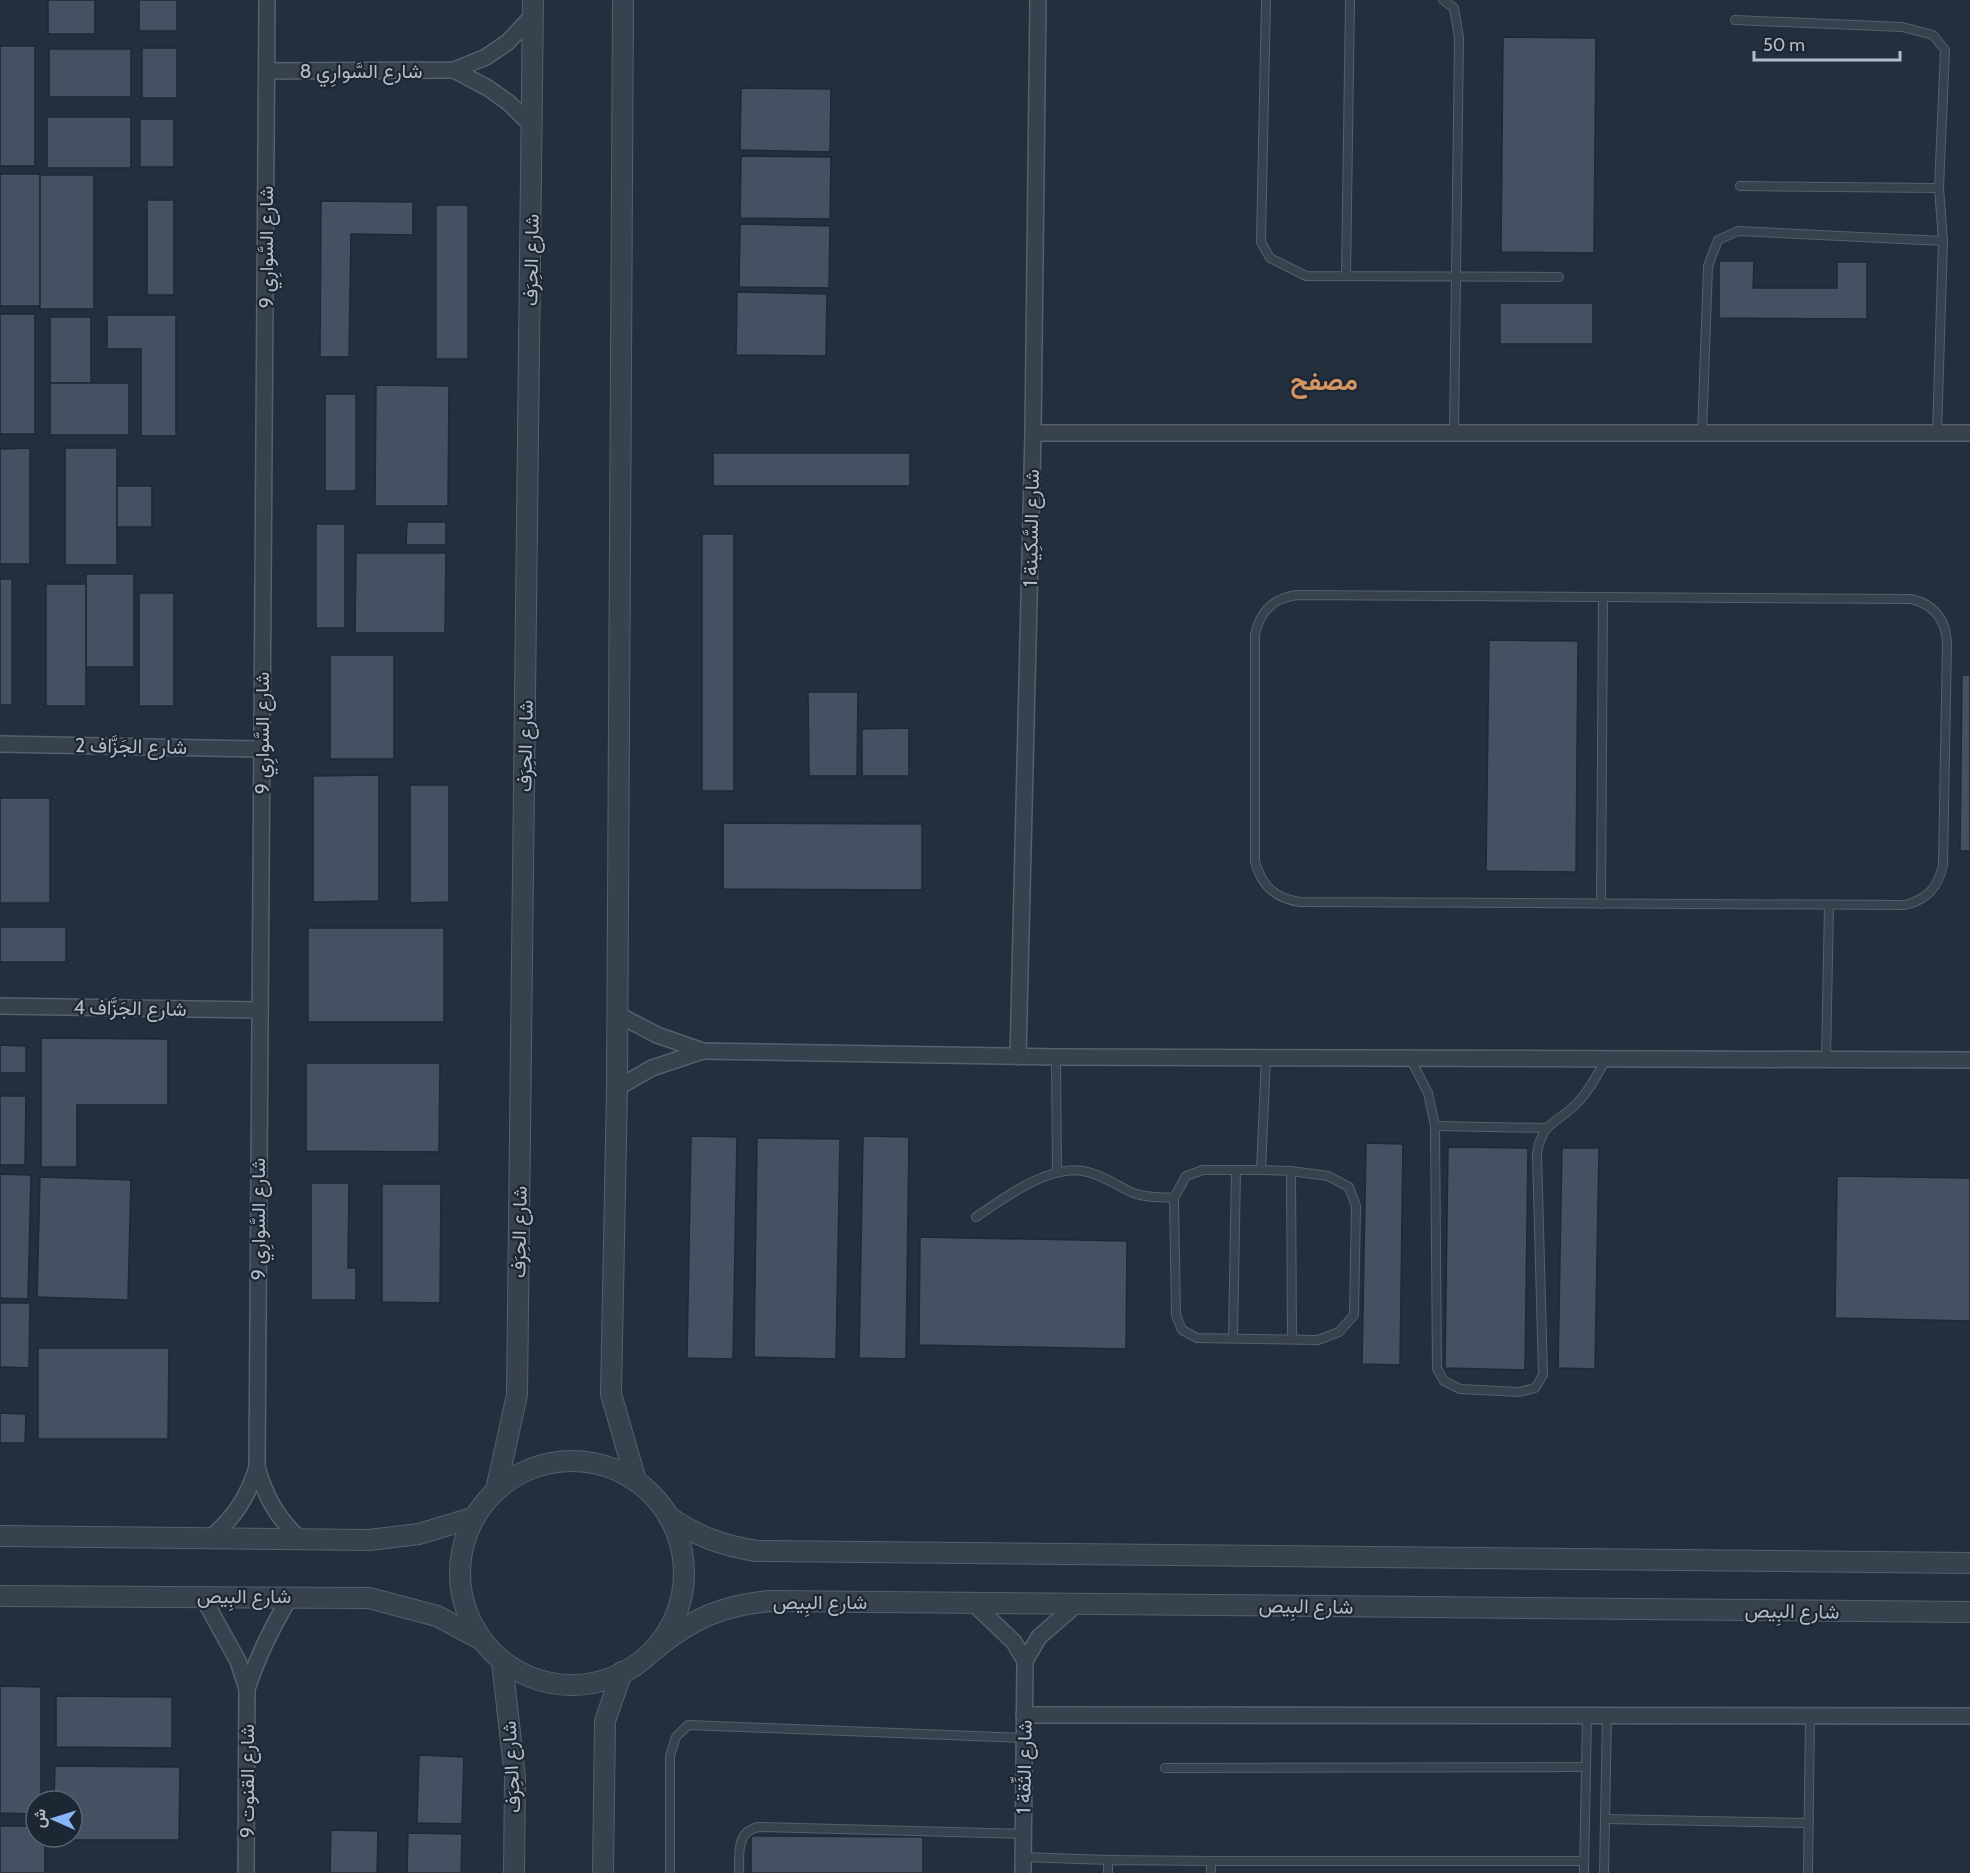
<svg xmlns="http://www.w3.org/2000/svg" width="1970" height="1873" font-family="Cabin,Vazirmatn,sans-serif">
<rect width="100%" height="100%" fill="#242f3e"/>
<g fill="#455162" stroke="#1f2835" stroke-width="1.5">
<rect x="48" y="0" width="47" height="34"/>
<rect x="139" y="0" width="38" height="31"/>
<polygon points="1503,37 1596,38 1594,253 1501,252"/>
<rect x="0" y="46" width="35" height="120"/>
<rect x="142" y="48" width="35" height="50"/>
<rect x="49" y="49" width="82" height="48"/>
<polygon points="741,88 831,89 830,152 740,150"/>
<rect x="47" y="117" width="84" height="51"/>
<rect x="140" y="119" width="34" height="48"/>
<polygon points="741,156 831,157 830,219 740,218"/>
<rect x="0" y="174" width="40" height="132"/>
<rect x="40" y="175" width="54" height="134"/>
<rect x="147" y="200" width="27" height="95"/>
<polygon points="321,201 413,202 413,235 351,234 349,357 320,357"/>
<rect x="436" y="205" width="32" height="154"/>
<polygon points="740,224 830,226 829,288 739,287"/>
<polygon points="1719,261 1754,261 1753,288 1837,288 1837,262 1867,262 1867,319 1719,318"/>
<polygon points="737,292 827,294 826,356 736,355"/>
<rect x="1500" y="303" width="93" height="41"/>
<rect x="0" y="314" width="35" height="120"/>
<polygon points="107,315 176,315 176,436 141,436 141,349 107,349"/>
<rect x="50" y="317" width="41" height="66"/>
<rect x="50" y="383" width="79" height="52"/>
<polygon points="376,385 449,386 448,506 375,506"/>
<rect x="325" y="394" width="31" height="97"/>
<polygon points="30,448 30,564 0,564 0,449"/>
<rect x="65" y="448" width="52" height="117"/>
<rect x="713" y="453" width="197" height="33"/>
<rect x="117" y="486" width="35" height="41"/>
<polygon points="407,522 446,522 446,545 406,545"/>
<rect x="316" y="524" width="29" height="104"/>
<rect x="702" y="534" width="32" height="257"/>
<polygon points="356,553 446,553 445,633 355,633"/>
<rect x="86" y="574" width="48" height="93"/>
<rect x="0" y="579" width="12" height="126"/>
<rect x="46" y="584" width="40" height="122"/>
<rect x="139" y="593" width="35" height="113"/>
<polygon points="1489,640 1578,641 1576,872 1486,871"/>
<rect x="330" y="655" width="64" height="104"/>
<polygon points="1962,675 1970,675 1970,851 1960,851"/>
<polygon points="808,692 858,692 857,776 809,776"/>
<polygon points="909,728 909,776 862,776 862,729"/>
<polygon points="379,775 379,901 313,902 313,776"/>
<polygon points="410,785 449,785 449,902 410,903"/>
<rect x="0" y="798" width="50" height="105"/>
<polygon points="723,823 922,824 922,890 723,889"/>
<rect x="0" y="927" width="66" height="35"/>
<rect x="308" y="928" width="136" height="94"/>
<polygon points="41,1038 168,1039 168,1105 77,1105 77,1167 41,1167"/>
<polygon points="0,1045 26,1046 26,1073 0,1073"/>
<polygon points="306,1063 440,1063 439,1152 306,1151"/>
<polygon points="0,1096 26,1096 25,1165 0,1165"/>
<polygon points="691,1136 737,1137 733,1359 687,1358"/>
<polygon points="863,1136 909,1137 906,1359 859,1358"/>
<polygon points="757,1138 840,1139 836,1359 754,1357"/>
<polygon points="1366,1143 1403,1144 1400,1365 1362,1364"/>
<polygon points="1448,1147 1528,1148 1525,1370 1445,1368"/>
<polygon points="1562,1148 1599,1148 1595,1369 1558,1368"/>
<polygon points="0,1174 31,1175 28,1299 0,1298"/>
<polygon points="1837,1176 1970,1178 1970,1321 1835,1318"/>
<polygon points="40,1177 131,1180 128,1300 37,1297"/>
<polygon points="311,1183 349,1183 348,1268 356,1268 356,1300 311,1300"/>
<polygon points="382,1184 441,1184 440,1303 382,1302"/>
<polygon points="920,1237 1127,1241 1126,1349 919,1345"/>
<polygon points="0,1303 30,1303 29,1368 0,1367"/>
<polygon points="38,1348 169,1348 168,1439 38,1439"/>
<polygon points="0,1413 26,1414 25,1443 0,1443"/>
<polygon points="0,1686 41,1687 41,1801 36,1801 36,1814 0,1813"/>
<polygon points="56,1696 172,1697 172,1748 56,1747"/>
<polygon points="419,1755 464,1757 462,1824 417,1823"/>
<polygon points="55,1766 180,1767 179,1840 54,1840 54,1837 72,1837 72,1801 54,1801"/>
<polygon points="0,1826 36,1826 36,1837 45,1837 45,1873 0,1873"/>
<polygon points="331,1830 378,1831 377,1873 330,1873"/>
<polygon points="408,1833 462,1834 461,1873 407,1873"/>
<polygon points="751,1836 923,1837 923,1873 751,1873"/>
</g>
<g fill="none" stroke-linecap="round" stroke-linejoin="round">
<g stroke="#565f6c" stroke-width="10">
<g id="service">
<polyline points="1266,0 1261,242 1270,258 1306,276 1559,277"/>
<polyline points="1443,0 1454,8 1459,37 1454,434"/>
<polyline points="1735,20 1902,27 1933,35 1945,50 1939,188 1943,241 1937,433"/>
<polyline points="1740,186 1939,188"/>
<polyline points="1346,276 1350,0"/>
<polyline points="1702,434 1708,266 1718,240 1738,231 1943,241"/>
<path d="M 1297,595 L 1911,599 C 1933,604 1945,618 1947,641 L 1943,865 C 1938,887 1928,899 1905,905 L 1301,902 C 1276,899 1261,886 1255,861 L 1255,635 C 1260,611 1273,598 1297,595 Z"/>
<polyline points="1601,904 1603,597"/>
<polyline points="1056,1057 1057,1171"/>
<path d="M 1410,1058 L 1428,1093 L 1435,1126 L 1437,1369 L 1444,1381 L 1460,1389 L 1519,1392 L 1535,1388 L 1543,1375 L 1537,1154 C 1542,1120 1558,1124 1578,1102 C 1590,1090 1598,1073 1606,1059"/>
<polyline points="1826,1060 1829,905"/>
<polyline points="1435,1126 1546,1128"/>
<polyline points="1261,1170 1203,1170 1186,1176 1174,1198 1176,1315 1182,1330 1197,1338 1318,1340 1339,1332 1354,1315 1356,1206 1349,1187 1328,1176 1291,1171 1261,1170 1266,1058"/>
<polyline points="1291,1171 1292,1339"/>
<path d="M 976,1217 C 1004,1198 1048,1165 1083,1171 C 1102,1174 1117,1186 1133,1193 C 1146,1198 1161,1197 1174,1198"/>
<polyline points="1233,1338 1236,1170"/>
<polyline points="1165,1768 1586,1767"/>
<polyline points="1605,1819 1809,1823"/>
<polyline points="1023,1857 1108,1860"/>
<polyline points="670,1873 670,1756 676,1737 688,1725 1024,1738"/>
<path d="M 739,1873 C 740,1855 735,1832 758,1827 L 1023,1834"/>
<polyline points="1108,1873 1108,1860 1211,1861"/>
<polyline points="1211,1873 1211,1861 1584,1861"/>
<polyline points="1584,1873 1587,1716"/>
<polyline points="1604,1873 1607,1716"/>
<polyline points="1808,1873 1810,1716"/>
</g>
</g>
<g stroke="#565f6c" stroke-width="18">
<g id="minor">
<polyline points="454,70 488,88 509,103 533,127"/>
<polyline points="267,71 454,70 486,57 508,42 533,15"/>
<polyline points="1033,433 1970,433"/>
<polyline points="0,744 262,749"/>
<polyline points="0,1006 260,1010"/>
<polyline points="617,1014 657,1035 703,1051 1056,1057 1970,1060"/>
<polyline points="1018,1057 1033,433 1038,0"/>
<polyline points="617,1088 652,1068 703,1051"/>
<path d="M 257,1467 C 265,1496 277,1518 300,1539"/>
<path d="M 210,1538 C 234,1518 248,1497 257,1467 L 267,0"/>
<polyline points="202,1596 238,1661 247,1689"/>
<polyline points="973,1603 1014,1642 1025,1661"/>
<polyline points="1024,1715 1970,1716"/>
<path d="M 246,1873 L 247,1689 C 258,1655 272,1627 290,1597"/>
<polyline points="1023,1873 1025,1661 1039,1637 1077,1604"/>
</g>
</g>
<g stroke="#565f6c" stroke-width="22">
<g id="tertiary">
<polyline points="623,0 617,1088 611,1394 636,1481"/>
<circle cx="572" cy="1573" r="112"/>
<polyline points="496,1490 517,1395 533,0"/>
<path d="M 668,1516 C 696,1536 723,1546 757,1551 L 1970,1563"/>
<polyline points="0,1536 369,1540 419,1534 475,1517"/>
<polyline points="0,1596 369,1598 437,1616 480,1639"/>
<path d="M 654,1650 C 691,1619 723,1605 770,1601 L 1970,1612"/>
<polyline points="502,1662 515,1777 514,1873"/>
<polyline points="603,1873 605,1721 622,1672"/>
</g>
</g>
<use href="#service" stroke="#38414e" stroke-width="8"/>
<use href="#minor" stroke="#38414e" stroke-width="15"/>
<use href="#tertiary" stroke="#38414e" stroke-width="20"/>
</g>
<g text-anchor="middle" stroke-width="4.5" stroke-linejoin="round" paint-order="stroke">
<g font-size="20" fill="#b4bcc9" stroke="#1d2633">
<text x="361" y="78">شارع السَّوارِي 8</text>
<text transform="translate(266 247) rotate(-90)" y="7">شارع السَّوارِي 9</text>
<text transform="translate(531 260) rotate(-89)" y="7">شارع الحِرَف</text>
<text transform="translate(1031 528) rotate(-89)" y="7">شارع السَّكِينة 1</text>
<text transform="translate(262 733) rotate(-90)" y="7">شارع السَّوارِي 9</text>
<text transform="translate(131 746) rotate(1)" y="7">شارع الجَزَّاف 2</text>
<text transform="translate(525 746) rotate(-89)" y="7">شارع الحِرَف</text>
<text transform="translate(130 1008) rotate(1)" y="7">شارع الجَزَّاف 4</text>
<text transform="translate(258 1219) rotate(-90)" y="7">شارع السَّوارِي 9</text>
<text transform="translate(519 1232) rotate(-89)" y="7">شارع الحِرَف</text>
<text x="244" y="1603">شارع البِيص</text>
<text x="820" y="1609">شارع البِيص</text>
<text transform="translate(1306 1606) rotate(1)" y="7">شارع البِيص</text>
<text transform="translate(1792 1611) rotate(1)" y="7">شارع البِيص</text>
<text transform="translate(511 1767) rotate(-93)" y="7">شارع الحِرَف</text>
<text transform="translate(1024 1767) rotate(-89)" y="7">شارع الثِّقة 1</text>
<text transform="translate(247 1781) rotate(-90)" y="7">شارع القنوت 9</text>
</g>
<g font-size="26" font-weight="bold" fill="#d59563" stroke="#1d2633">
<text x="1324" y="390">مصفح</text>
</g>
</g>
<g transform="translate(54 1819) rotate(273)"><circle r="28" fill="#1d2633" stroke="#59626f" stroke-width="1.5"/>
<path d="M0-4.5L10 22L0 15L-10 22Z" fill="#8ab4f8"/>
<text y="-9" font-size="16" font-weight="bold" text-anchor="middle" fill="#b4bcc9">ش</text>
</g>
<path d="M1754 51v9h146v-9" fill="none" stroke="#b4bcc9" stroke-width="3"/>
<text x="1763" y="51" font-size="18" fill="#b4bcc9" stroke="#1d2633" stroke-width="4.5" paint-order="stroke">50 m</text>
</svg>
